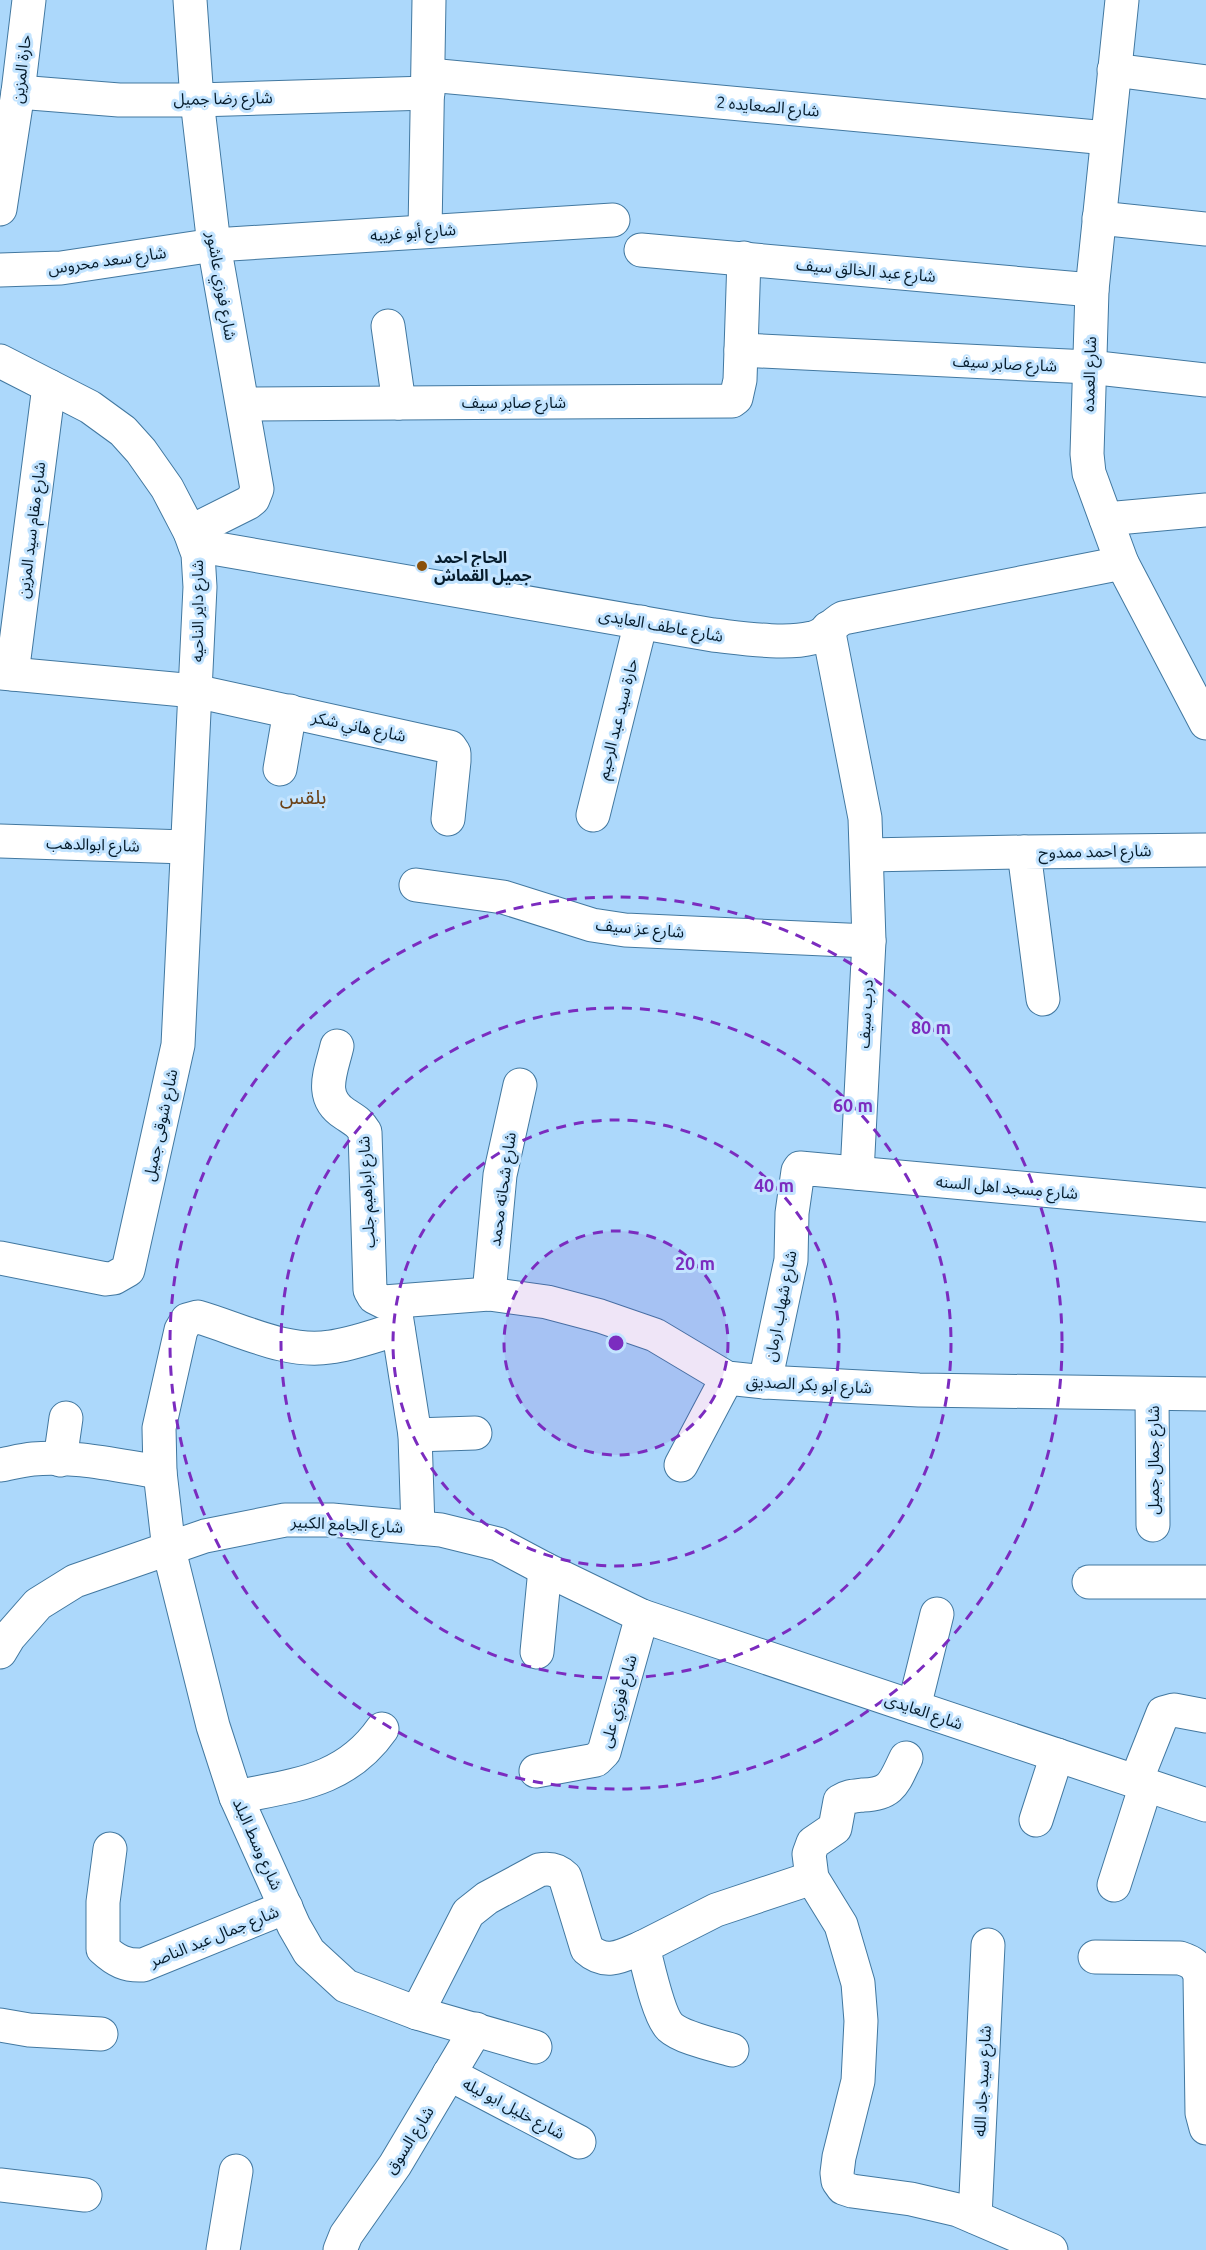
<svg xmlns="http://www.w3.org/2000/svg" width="1206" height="2250" font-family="Ubuntu,'Noto Sans Arabic',sans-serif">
<rect width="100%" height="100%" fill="#acd8fb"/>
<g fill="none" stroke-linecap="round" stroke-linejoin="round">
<g stroke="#4278a0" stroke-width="35">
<g id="minor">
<polyline points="190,0 197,100 214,245 257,489 253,499 248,503 190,532"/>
<polyline points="1122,0 1092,290 1087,454 1089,473 1122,563 1206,723"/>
<polyline points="1114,70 1206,82"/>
<polyline points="429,75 1107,138"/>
<polyline points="18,92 119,100 197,100 428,93"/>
<polyline points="0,209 18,92 29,0"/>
<polyline points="1099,218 1206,229"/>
<polyline points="425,231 429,0"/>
<polyline points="641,250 1092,290"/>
<polyline points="0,270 61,268 214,245 613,220"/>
<polyline points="388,326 399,403"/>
<polyline points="741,350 1089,367 1206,380"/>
<polyline points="0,361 90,407 123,431 141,451 167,488 190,532 198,554 200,587 178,1045 128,1270 114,1278 106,1279 0,1258"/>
<polyline points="243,404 732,401 736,398 740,380 744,258"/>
<polyline points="1106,519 1206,510"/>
<path d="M 195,545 L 713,635 C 741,638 785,645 812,638 C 824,636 832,624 843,618 L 1122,563"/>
<polyline points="828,628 865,818 869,941 857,1173"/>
<polyline points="0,673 195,691 450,747 454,753 454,761 448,819"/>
<polyline points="12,674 49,386"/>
<polyline points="280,769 290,711"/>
<polyline points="593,815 641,622"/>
<polyline points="0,841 186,847"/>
<polyline points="867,855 1024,852"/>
<polyline points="416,885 503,897 592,925 625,930 869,941"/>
<polyline points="1043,999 1024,852 1206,850"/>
<path d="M 337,1046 C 331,1072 318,1097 345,1114 C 354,1120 359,1122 365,1132 L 370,1290 L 374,1297 L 384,1302 L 489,1294 L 547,1302 L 600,1316 L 655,1335 L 727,1378 L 765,1382 L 919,1390 L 1206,1394"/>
<polyline points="489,1294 500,1175 520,1085"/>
<polyline points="395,1308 415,1435 418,1528"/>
<path d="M 398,1329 C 376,1335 353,1344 330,1347 C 286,1354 240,1329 198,1317 L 187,1320 L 181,1330 L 159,1428 L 160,1472 L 169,1550 L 213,1726 L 236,1797 L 294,1926 L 309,1952 L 346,1986 L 417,2013 L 535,2047"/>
<polyline points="765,1382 791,1260 792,1213 798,1171 800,1168 1206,1205"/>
<polyline points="1152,1395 1153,1525"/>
<polyline points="415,1435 475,1433"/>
<polyline points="60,1460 66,1418"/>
<path d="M 0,1465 C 11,1463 22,1460 33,1459 C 74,1455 119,1466 160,1472"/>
<polyline points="681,1465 727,1378"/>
<polyline points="1089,1582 1206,1582"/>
<polyline points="0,1652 9,1637 38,1604 75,1581 205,1536 285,1520 332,1520 441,1530 498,1544 545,1569 642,1616 1206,1805"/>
<polyline points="537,1652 545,1569"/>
<polyline points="914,1707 937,1614"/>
<path d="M 906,1758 C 894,1782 893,1794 863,1795 C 854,1796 848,1796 840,1801 L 835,1828 L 813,1843 L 809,1854 L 812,1878 L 841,1925 L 858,1983 L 861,2021 L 858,2081 L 839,2157 L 837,2173 L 838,2181 L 843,2188 L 852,2191 L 911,2199 L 958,2210 L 1051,2250"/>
<polyline points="536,1771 596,1760 604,1752 642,1616"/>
<polyline points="1136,1781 1163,1713 1174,1710 1206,1716"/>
<path d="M 236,1797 C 294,1785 345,1782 382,1729"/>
<polyline points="1036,1820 1057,1755"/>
<path d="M 110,1849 L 103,1902 L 103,1949 C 116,1961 126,1966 143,1965 L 286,1907"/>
<polyline points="1114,1885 1146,1785"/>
<path d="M 1095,1957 L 1180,1958 C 1192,1962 1196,1964 1200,1976 L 1202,2113 L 1206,2128"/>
<path d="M 417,2013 L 468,1913 L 487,1898 L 539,1870 C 549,1868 557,1869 565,1877 L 587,1949 C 606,1966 622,1956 643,1947"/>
<polyline points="0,2025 29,2030 101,2034"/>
<path d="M 732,2050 C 715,2045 682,2038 670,2027 C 658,2015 648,1965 643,1947 L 716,1910 L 812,1878"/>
<polyline points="449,2074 579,2142"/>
<polyline points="0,2185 85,2195"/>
<polyline points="975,2217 988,1945"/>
<polyline points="223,2250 236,2171"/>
<polyline points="340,2250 346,2235 395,2165 476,2029"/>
</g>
</g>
<use href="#minor" stroke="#fff" stroke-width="33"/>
</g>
<circle cx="616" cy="1343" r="112" fill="#7b2cbf" fill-opacity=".12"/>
<g fill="none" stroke="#7b2cbf" stroke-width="3" stroke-dasharray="10 8">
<circle cx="616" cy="1343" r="112"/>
<circle cx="616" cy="1343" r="223"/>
<circle cx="616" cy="1343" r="335"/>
<circle cx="616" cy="1343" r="446"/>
</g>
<circle fill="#8a5009" stroke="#c3e4ff" stroke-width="2" cx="422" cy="566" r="6"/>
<g text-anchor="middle" stroke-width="6" stroke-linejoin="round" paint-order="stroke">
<g font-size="16" fill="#061c2c" stroke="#c3e4ff">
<text transform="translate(21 69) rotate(-83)" y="6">حارة المزين</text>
<text transform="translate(223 98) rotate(-1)" y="6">شارع رضا جميل</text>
<text transform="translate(768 106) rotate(5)" y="6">شارع الصعايده 2</text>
<text transform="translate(413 232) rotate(-4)" y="6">شارع أبو غريبه</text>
<text transform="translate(107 260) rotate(-8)" y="6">شارع سعد محروس</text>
<text transform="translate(866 270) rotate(5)" y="6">شارع عبد الخالق سيف</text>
<text transform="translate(222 286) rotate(80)" y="6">شارع فوزي عاشور</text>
<text transform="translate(1005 363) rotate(3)" y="6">شارع صابر سيف</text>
<text transform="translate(1089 374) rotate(-88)" y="6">شارع العمده</text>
<text x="514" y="408">شارع صابر سيف</text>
<text transform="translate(31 530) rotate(-83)" y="6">شارع مقام سيد المزين</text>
<text transform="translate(197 611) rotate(-90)" y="6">شارع داير الناحيه</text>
<text transform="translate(661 625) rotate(10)" y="6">شارع عاطف العايدى</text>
<text transform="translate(617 719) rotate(-76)" y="6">حارة سيد عبد الرحيم</text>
<text transform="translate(359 726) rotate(12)" y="6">شارع هاني شكر</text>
<text transform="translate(93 844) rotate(2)" y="6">شارع ابوالدهب</text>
<text transform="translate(1095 851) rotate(-1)" y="6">شارع احمد ممدوح</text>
<text transform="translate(640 928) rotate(5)" y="6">شارع عز سيف</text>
<text transform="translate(865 1014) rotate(-87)" y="6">درب سيف</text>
<text transform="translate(160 1125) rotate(-78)" y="6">شارع شوقى جميل</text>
<text transform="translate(1007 1187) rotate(5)" y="6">شارع مسجد اهل السنه</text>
<text transform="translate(502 1189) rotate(-82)" y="6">شارع شحاته محمد</text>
<text transform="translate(366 1192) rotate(-93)" y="6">شارع ابراهيم جلب</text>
<text transform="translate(780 1306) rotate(-79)" y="6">شارع شهاب ارمان</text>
<text transform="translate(809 1384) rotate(3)" y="6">شارع ابو بكر الصديق</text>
<text transform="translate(1153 1460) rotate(-90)" y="6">شارع جمال جميل</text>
<text transform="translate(347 1524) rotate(3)" y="6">شارع الجامع الكبير</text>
<text transform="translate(618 1701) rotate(-74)" y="6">شارع فوزي على</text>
<text transform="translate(924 1711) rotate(19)" y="6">شارع العايدى</text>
<text transform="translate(258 1844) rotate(66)" y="6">شارع وسط البلد</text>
<text transform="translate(214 1936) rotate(-22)" y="6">شارع جمال عبد الناصر</text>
<text transform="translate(982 2081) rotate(-87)" y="6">شارع سيد جاد الله</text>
<text transform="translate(514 2108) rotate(28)" y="6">شارع خليل ابو ليله</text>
<text transform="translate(409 2140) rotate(-58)" y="6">شارع السوق</text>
</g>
<g font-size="16" font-weight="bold" fill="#061c2c" stroke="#c3e4ff" text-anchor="start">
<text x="434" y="563">الحاج احمد<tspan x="434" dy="18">جميل القماش</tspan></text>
</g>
<g font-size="20" fill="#6b4218" stroke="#c3e4ff">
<text x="303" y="804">بلقس</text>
</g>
</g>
<circle cx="616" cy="1343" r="9" fill="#7b2cbf" stroke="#c3e4ff" stroke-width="3"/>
<g font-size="18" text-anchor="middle" font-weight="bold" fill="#7b2cbf" stroke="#c3e4ff" stroke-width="6" stroke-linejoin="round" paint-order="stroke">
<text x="931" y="1034">80 m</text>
<text x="853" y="1112">60 m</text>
<text x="774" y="1192">40 m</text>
<text x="695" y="1270">20 m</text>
</g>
</svg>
